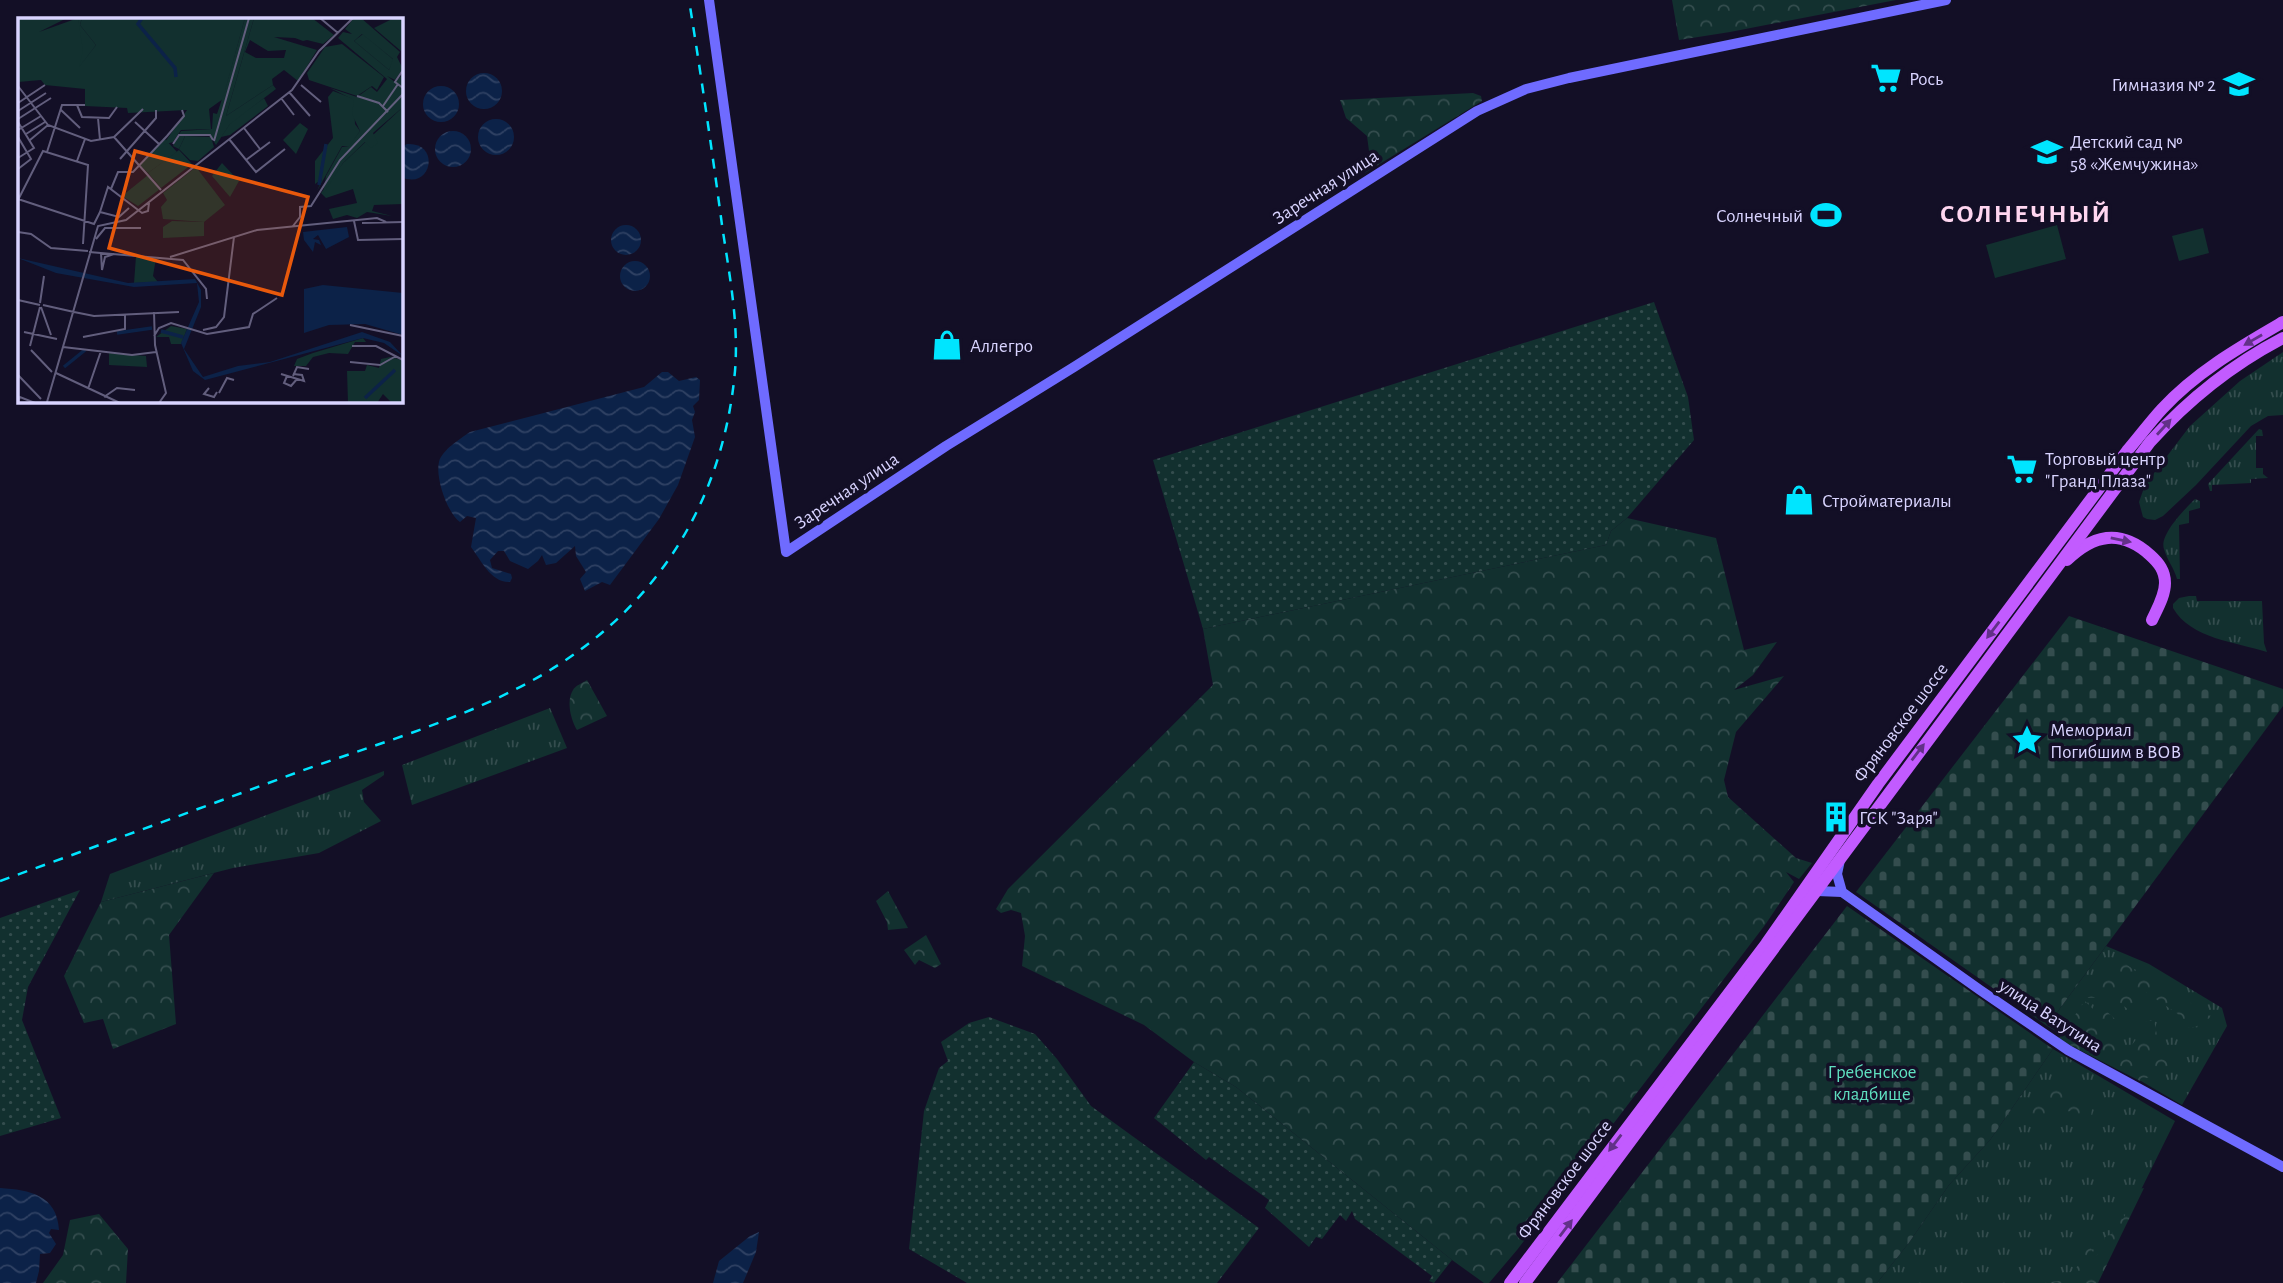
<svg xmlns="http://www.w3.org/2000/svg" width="2283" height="1283" font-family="'Alegreya Sans',sans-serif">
<defs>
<pattern id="grass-tufts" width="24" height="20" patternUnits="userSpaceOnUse" patternTransform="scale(1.75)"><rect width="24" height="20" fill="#12302f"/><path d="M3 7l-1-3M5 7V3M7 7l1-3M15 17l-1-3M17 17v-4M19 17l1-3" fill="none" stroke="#344d4e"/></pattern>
<pattern id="forest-crowns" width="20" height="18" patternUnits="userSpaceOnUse" patternTransform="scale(1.75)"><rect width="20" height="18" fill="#12302f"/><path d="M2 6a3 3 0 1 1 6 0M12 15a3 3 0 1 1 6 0" fill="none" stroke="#344d4e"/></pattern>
<pattern id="cemetery-stones" width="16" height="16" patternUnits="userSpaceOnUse" patternTransform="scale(1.75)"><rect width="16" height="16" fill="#12302f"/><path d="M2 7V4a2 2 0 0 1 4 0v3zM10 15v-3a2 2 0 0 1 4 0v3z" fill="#344d4e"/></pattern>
<pattern id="garden-dots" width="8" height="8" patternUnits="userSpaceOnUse" patternTransform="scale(1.75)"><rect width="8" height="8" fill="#12302f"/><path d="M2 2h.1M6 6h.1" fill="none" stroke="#344d4e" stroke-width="1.8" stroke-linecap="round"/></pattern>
<pattern id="water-waves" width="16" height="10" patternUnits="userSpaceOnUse" patternTransform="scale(1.75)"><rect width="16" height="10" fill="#0c2248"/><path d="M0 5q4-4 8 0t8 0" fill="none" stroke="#2f4163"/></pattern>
</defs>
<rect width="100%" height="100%" fill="#130f26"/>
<g fill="url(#grass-tufts)">
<polygon points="2283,352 2283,415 2268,416 2251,426 2196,485 2163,516 2155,520 2147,519 2143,517 2139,502 2145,485 2190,426 2240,381"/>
<polygon points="2259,429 2262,430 2263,436 2256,436 2256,468 2263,468 2263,474 2268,478 2251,479 2251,483 2212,485 2212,491 2210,491 2208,484"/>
<path d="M 2195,499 L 2200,501 L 2200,508 L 2189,511 L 2189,523 L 2179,525 L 2180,579 L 2177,579 C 2174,568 2167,560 2164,549 C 2159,535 2185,509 2195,499 Z"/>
<path d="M 2189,596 L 2196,596 L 2197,601 L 2262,601 L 2264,643 L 2267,652 C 2236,642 2191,639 2173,608 L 2173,604 L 2179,598 Z"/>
<polygon points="550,708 567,748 412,805 402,765"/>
<polygon points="384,771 384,775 362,790 364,802 381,821 319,853 233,868 101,902 110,874"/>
<polygon points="2106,946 2149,964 2222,1008 2227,1026 2182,1105 2047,1026"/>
<polygon points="2053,1049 2175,1121 2095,1283 1877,1283 1908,1244 1949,1185 1990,1140"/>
</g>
<g fill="url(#forest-crowns)">
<polygon points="1672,0 1896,0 1730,32 1679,40"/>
<polygon points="1473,93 1481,96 1482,101 1365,173 1375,156 1369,151 1367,136 1346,118 1340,100"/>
<polygon points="1627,518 1716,538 1744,650 1777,642 1753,675 1734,690 1784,676 1736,732 1724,780 1728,797 1796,858 1812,863 1799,879 1786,872 1794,882 1765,925 1517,1250 1489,1283 1484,1283 1452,1260 1236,1087 1194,1062 1144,1025 1022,966 1025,936 1021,913 1011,910 1001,913 996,909 1008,889 1213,685 1203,629 1606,545 1611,531"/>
<path d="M 587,680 L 607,716 L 577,730 C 571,720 566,701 573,690 C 575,686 582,683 587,680 Z"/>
<polygon points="214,873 169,935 176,1024 113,1049 103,1019 84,1023 64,976 101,902"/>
<polygon points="888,891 908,928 888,930 887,922 876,901"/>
<polygon points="926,935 941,964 935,968 919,960 915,965 904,950"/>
<path d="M 2118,958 L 2142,976 L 2194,1005 L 2189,1012 L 2212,1016 C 2199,1028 2191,1030 2174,1026 L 2178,1014 L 2144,991 L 2143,1005 L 2134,1014 C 2117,1000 2110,997 2087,998 Z"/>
<polygon points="2085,1001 2096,1012 2103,1008 2116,1020 2116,1045 2128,1050 2138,1037 2135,1023 2154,1020 2159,1046 2178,1064 2140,1081 2058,1039"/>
<path d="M 2054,1078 L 2092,1104 L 2091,1120 L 2079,1123 L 2073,1111 C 2047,1111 2053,1122 2034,1128 L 2028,1118 Z"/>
<polygon points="2144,1188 2098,1283 2039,1283 2060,1281 2079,1265 2079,1254 2074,1245 2079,1240 2088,1242 2095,1256 2102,1252 2105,1237 2113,1233 2111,1212 2123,1219 2138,1189"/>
<polygon points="99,1214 128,1249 126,1283 43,1283 63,1255 70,1220"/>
</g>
<g fill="url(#cemetery-stones)">
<polygon points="2069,616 2283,689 2283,706 2047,1026 1856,892"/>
<polygon points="1847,906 2053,1049 1990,1140 1949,1185 1908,1244 1877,1283 1557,1283"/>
</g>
<g fill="#12302f">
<polygon points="2057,225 2066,259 1995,278 1986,245"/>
<polygon points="2203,228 2209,253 2179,261 2172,236"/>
</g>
<g fill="url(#garden-dots)">
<polygon points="1654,302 1688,397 1694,440 1627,518 1611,531 1606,545 1203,629 1153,460"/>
<polygon points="80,890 28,987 22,1020 61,1118 0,1136 0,918"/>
<polygon points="989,1017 1035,1034 1057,1059 1091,1106 1259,1228 1217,1283 967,1283 909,1249 924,1111 939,1068 948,1061 941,1042 969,1023"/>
<polygon points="1194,1062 1236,1087 1452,1260 1434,1283 1429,1281 1432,1276 1355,1219 1352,1211 1346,1221 1340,1215 1322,1239 1316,1237 1309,1247 1265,1208 1269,1200 1209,1157 1206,1160 1154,1118"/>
</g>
<g fill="url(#water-waves)">
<circle cx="484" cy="91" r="18"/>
<circle cx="441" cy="104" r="18"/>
<circle cx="496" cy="137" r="18"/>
<circle cx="453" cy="149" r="18"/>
<path d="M 407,144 C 441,142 432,191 401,177 L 401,147 Z"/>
<circle cx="626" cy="240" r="15"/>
<circle cx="635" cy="276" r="15"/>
<path d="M 662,372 L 668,372 L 679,381 L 696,377 L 700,380 L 699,400 L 693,406 L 695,412 L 692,420 L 695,437 L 678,485 L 659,519 L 610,585 L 602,582 L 585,591 L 580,579 L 586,572 L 576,556 L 575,546 L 556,563 L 546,565 L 542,555 L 538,561 L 528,569 L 510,561 L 504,551 L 498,551 L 490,560 L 492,568 L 511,574 L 512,578 L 510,582 C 491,583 481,560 471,547 L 476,518 L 467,516 L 460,522 C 448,514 435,478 439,462 C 442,450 460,439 470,432 L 644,387 Z"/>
<path d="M 0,1188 C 30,1190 57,1195 59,1230 L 51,1229 L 49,1233 L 56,1244 L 50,1253 L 40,1254 L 39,1271 L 36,1283 L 0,1283 Z"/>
<polygon points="759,1232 756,1252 743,1283 713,1283 719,1261 750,1236"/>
</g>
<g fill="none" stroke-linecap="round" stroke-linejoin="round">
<g stroke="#6f6bff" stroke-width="10">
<polyline points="709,0 786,552 946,446 1074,367 1477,111 1526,89 1569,78 1946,0"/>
<polyline points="1840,860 1837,874 1842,892 1980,990 2068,1050 2283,1167"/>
<polyline points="1817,891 1842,892"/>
</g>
<g stroke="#c25bff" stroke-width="12">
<path d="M 2067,560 C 2094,534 2121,529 2150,555 C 2159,563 2165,571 2165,583 C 2165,596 2157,609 2152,620"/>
<path d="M 1510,1283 L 1766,944 L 1878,784 L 2127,451 C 2139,437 2150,422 2162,409 C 2196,372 2240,347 2283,322"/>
<path d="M 1525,1283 L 2150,442 C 2188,400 2233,364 2283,338"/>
</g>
<path stroke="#00e5ff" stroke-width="2.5" stroke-dasharray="10 9" stroke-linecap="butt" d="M 0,881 C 100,845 201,808 301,771 C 371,746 447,724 514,690 C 643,626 722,515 735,371 C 739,322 729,273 722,225 C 712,150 701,75 689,0"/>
</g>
<defs><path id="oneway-solid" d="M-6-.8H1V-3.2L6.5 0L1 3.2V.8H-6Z" transform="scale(1.75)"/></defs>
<g fill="#623188">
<use href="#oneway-solid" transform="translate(2253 340) rotate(150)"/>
<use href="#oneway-solid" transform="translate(2164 427) rotate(-48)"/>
<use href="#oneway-solid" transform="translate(2121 540) rotate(12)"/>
<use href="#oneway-solid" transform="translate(1993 630) rotate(127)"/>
<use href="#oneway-solid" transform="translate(1918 752) rotate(-53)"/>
<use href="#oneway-solid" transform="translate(1615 1143) rotate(127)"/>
<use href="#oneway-solid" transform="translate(1566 1228) rotate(-53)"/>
</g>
<defs>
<g id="supermarket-bare" transform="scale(2.415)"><path d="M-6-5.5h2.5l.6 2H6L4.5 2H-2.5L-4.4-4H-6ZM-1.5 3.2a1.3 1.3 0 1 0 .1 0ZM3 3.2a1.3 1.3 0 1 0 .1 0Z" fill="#00e5ff" stroke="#130f26" stroke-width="2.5" paint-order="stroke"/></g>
<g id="school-bare" transform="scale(2.415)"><path d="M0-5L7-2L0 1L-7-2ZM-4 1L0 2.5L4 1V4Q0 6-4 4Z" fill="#00e5ff" stroke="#130f26" stroke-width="2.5" paint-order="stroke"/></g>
<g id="stadium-bare" transform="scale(2.415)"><path d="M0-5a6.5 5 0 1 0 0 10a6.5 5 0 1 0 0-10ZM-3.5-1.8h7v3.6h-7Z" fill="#00e5ff" stroke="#130f26" stroke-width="2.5" paint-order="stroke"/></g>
<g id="shop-bare" transform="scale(2.415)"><path d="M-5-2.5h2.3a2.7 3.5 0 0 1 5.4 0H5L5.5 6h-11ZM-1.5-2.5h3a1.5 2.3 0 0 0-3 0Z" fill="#00e5ff" stroke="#130f26" stroke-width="2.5" paint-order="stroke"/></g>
<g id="sight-bare" transform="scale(2.415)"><path d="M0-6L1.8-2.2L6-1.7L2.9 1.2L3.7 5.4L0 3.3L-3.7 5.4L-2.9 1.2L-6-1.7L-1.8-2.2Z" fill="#00e5ff" stroke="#130f26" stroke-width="2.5" paint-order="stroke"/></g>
<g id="building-bare" transform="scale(2.415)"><path d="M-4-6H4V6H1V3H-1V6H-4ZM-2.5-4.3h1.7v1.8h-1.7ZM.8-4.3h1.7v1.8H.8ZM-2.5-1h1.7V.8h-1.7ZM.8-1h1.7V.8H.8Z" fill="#00e5ff" stroke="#130f26" stroke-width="2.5" paint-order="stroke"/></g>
</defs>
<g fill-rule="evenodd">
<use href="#supermarket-bare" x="1886" y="78"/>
<use href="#school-bare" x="2239" y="84"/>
<use href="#school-bare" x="2047" y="152"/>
<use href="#stadium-bare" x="1826" y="215"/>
<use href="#shop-bare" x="947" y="345"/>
<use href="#supermarket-bare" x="2022" y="469"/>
<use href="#shop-bare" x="1799" y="500"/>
<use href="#sight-bare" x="2027" y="740"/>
<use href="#building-bare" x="1836" y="817"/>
</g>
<g text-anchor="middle" stroke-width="7" stroke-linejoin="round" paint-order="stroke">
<g font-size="19" fill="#d9d4ff" stroke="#130f26" text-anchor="start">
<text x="1909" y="85">Рось</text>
<text x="2216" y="91" text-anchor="end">Гимназия № 2</text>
<text x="2070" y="148">Детский сад №<tspan x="2070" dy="22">58 «Жемчужина»</tspan></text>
<text x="1803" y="222" text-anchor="end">Солнечный</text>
<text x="970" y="352">Аллегро</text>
<text x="2045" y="465">Торговый центр<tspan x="2045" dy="22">"Гранд Плаза"</tspan></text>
<text x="1822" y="507">Стройматериалы</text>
<text x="2050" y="736">Мемориал<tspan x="2050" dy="22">Погибшим в ВОВ</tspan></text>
<text x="1859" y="824">ГСК "Заря"</text>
</g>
<g font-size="19" fill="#d9d4ff" stroke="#130f26">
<text transform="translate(1325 186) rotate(-33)" y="7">Заречная улица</text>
<text transform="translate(846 490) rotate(-34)" y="7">Заречная улица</text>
<text transform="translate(1900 722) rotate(-53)" y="7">Фряновское шоссе</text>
<text transform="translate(2051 1015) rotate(33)" y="7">улица Ватутина</text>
<text transform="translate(1564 1179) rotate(-53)" y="7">Фряновское шоссе</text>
</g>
<g font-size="19" fill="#5fe0c0" stroke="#130f26">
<text x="1872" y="1078">Гребенское<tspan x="1872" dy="22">кладбище</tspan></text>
</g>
<g font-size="26" font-weight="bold" letter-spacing="2" fill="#ffd6f0" stroke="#130f26">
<text x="2026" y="222">СОЛНЕЧНЫЙ</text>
</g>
</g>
<g transform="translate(18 18)">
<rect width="385" height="385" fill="#130f26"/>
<path d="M 60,0 L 64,0 L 62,7 L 78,27 L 61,50 ZM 146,120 L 159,134 L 130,155 L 122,147 ZM 372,339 L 385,342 L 385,385 L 374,385 L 365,376 L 359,385 L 330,385 L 329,353 L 347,353 L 349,347 L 361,350 L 363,341 Z" fill="#12302f"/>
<path d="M 0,0 L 49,0 L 21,14 L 60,0 L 65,33 L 61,49 L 78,27 L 62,7 L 64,0 L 227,0 L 205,81 L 191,91 L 193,111 L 163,112 L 155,124 L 145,127 L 169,92 L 110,95 L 109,90 L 67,88 L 67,71 L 27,67 L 23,62 L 0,64 ZM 236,0 L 294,0 L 316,17 L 305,26 L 289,22 L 285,23 L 277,20 L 256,19 L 299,32 L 280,63 L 266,52 L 254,61 L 255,67 L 208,98 ZM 232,22 L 250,33 L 268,32 L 266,40 L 238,40 L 227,34 ZM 376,0 L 385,0 L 383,33 L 356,10 ZM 345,16 L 376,42 L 371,52 L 336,23 ZM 324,26 L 366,59 L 359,72 L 354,68 L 339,78 L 291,62 L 289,55 L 307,29 ZM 315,73 L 336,81 L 337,106 L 342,113 L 332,128 L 324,128 L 299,173 L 304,161 L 297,166 L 297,143 L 315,120 L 310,79 ZM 246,80 L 250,88 L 212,117 L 203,119 L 213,104 ZM 385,89 L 385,186 L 356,187 L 354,193 L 374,198 L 349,194 L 339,200 L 329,197 L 315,201 L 311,191 L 339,185 L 335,171 L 308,180 L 303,175 L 325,145 ZM 167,118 L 193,119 L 196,129 L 180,143 L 172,142 L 161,131 ZM 178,149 L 207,187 L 186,204 L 145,201 L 143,189 L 149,182 L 145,175 ZM 118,238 L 138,240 L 135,258 L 140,264 L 116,265 ZM 153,308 L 169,311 L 163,326 L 153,326 L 151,319 L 138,319 ZM 345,320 L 348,324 L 337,324 L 330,336 L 311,335 L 295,339 L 288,348 L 276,348 L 279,341 L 295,335 Z" fill="#12302f" fill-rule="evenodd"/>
<path d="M 161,132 L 174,146 L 143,170 L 130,155 ZM 130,157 L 142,171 L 120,188 L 104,178 Z" fill="#12302f"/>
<path d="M 91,335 L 128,338 L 129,349 L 91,347 Z" fill="#12302f"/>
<path d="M 227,0 L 236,0 L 208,98 L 255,67 L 258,71 L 212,106 L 198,127 L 191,116 L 167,118 L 161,131 L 155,128 L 163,113 L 194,111 L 195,95 L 199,96 L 207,72 ZM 336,0 L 343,0 L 382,34 L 379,39 L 385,51 L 377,62 L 369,58 L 377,64 L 385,56 L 385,89 L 355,115 L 360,125 L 353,130 L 347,124 L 325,145 L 305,176 L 308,158 L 324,129 L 331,128 L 342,113 L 334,96 L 336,82 L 312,70 L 339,79 L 353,69 L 359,74 L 369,61 L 320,20 L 325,14 L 334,16 L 327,11 ZM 344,16 L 375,41 L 371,52 L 336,23 ZM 282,105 L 290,111 L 278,136 L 265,122 ZM 204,145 L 221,163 L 212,179 L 194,158 ZM 154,203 L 186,204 L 186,218 L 145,220 L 145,209 Z" fill="#12302f" fill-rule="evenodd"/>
<path d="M 329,209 L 331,219 L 308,231 L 300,217 L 295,221 L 301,222 L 303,227 L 297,224 L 295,234 L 286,222 L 285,214 ZM 0,240 L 110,265 L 177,261 L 183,272 L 183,289 L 166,331 L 185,359 L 220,348 L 252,344 L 344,314 L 372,324 L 385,338 L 366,325 L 345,320 L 187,362 L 175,353 L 163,325 L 181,284 L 179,265 L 116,269 L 38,255 ZM 305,267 L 385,275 L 385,317 L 347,306 L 311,307 L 286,315 L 286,271 Z" fill="#0c2248"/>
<path fill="none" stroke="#0c2248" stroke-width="3.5" d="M 124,0 L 120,6 L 157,50 L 158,59M 301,167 L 308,126M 143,313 L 165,319M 99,315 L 134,310M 46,349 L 67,332M 347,380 L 377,352"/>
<path fill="none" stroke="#625e7d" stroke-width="2" d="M 302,0 L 320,15M 385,52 L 377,64 L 385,70M 283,67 L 303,84M 0,68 L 30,107 L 73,123 L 96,119 L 125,91M 271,74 L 292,98M 339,78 L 361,85 L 370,94M 263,80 L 276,97M 0,85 L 27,67M 59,87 L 64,99 L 91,100 L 99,89M 365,88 L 380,66M 43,92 L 62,110M 0,93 L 28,75M 80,100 L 82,122M 0,101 L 33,80M 0,104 L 16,130 L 0,140M 117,104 L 141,126M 226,110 L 242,131M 0,112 L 23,98M 8,116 L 27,104M 0,119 L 13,141 L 0,151M 96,119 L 143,172M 211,121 L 238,154 L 267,131M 12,122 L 30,107M 196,123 L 231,0M 155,126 L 161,117 L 192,117 L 195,122M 29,134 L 44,87 L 67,87M 102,141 L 138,100 L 138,92M 228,142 L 252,124M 59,143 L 67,121M 93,171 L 100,154 L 115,154 L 149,118 L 166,98 L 164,92M 0,181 L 76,206 L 82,194M 0,182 L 25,133 L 70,147 L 65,226M 82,194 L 90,169 L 124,195 L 130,193 L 131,185M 82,194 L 101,199 L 111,190M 336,203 L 340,222 L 385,221M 344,205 L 385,204M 275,208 L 282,199 L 282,189 L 293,188 L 322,142 L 385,76M 0,214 L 13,216 L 33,230 L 70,233M 78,221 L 87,210 L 123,210M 71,234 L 165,242 L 188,271 L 189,281M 83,235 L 84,252 L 87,239 L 96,236M 152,239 L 239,212 L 359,200 L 368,204M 0,282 L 22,287M 22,285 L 26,258M 25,287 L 56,294M 23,289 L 33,317M 56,294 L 76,298 L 161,294M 136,294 L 137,327 L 148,375 L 141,385M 332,307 L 385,318M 185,312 L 198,309 L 206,299 L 216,219M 6,314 L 39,321M 136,318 L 141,310 L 153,305 L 189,316 L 231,309 L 235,296 L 259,280M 65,319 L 107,311 L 107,296M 12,328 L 22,289M 334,328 L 358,328 L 385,342M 45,329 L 114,337 L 138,334M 13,332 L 34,354M 332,344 L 362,347 L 378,338M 38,355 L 102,385M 263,356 L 286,363 L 284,357 L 275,356M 0,357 L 23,381M 269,358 L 266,365 L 273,368 L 279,361M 275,358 L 279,349 L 291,351M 191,370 L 186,376 L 196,379 L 199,374M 70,371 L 83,333M 201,375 L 209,360 L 216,362M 86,379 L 99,370 L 117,372M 0,384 L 2,379 L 17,385M 29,384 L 80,208 L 108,202 L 274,72 L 301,33 L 335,0"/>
<path fill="#e8590c" fill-opacity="0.15" stroke="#e8590c" stroke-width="3.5" d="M 117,133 L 290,179 L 264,277 L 91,230 Z"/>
<rect width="385" height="385" fill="none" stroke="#d9d4ff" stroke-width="3.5"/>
</g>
</svg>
